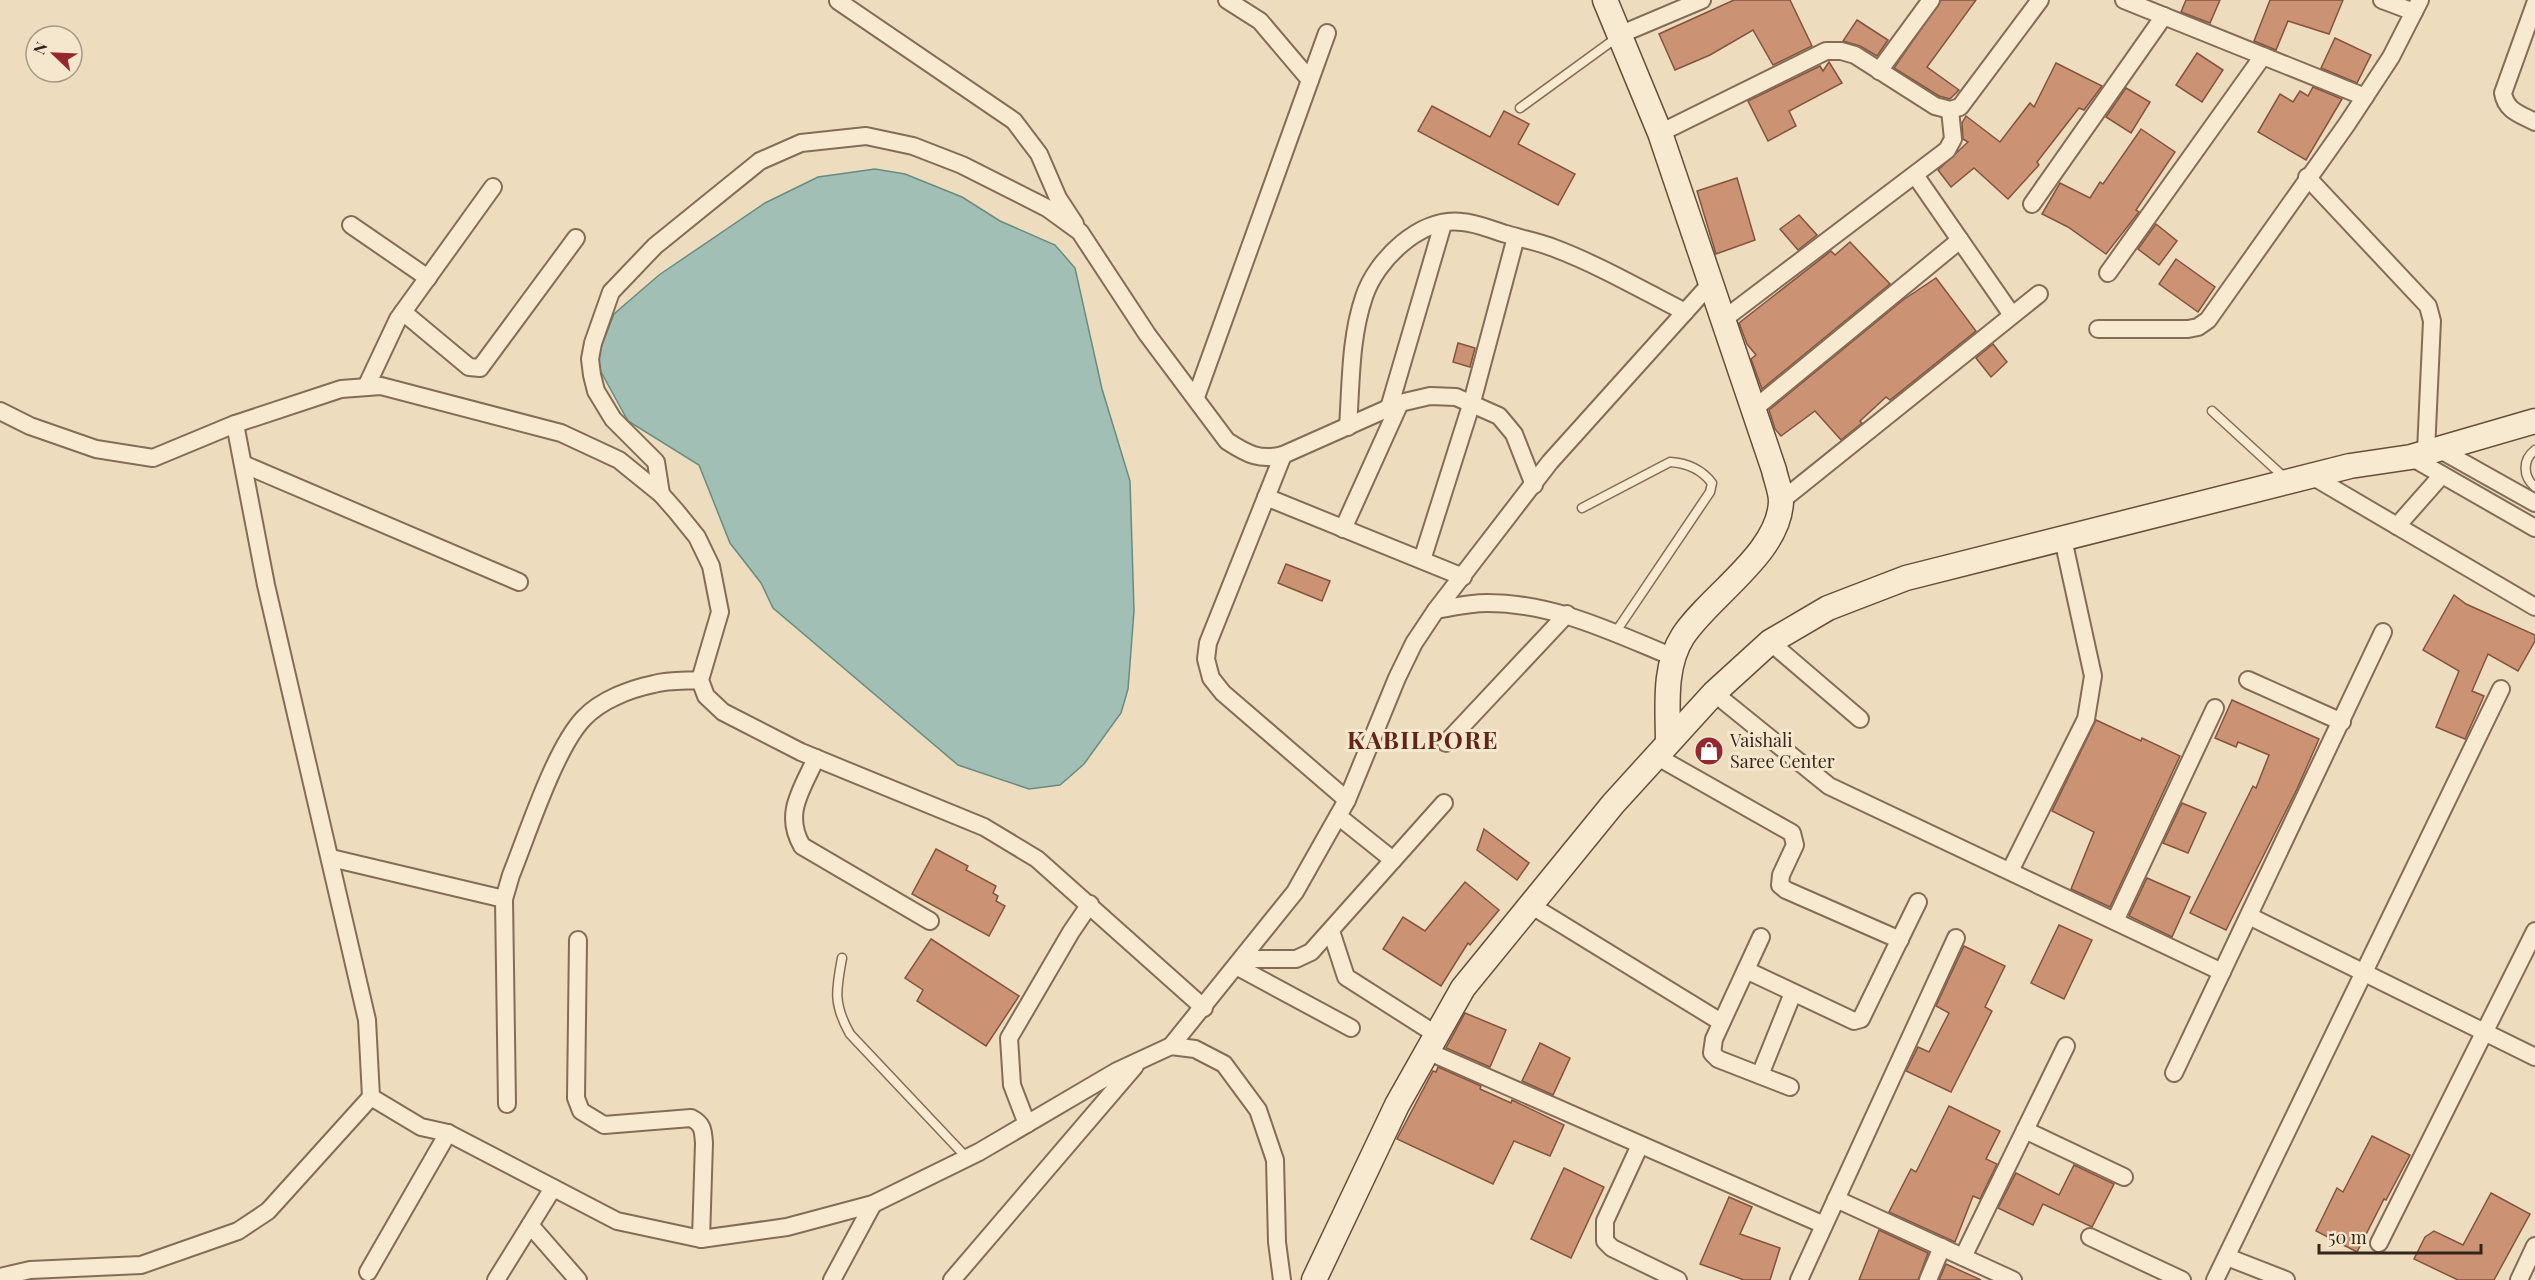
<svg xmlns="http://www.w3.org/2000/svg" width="2535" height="1280" font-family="'Playfair Display',serif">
<rect width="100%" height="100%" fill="#eddcbe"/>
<polygon fill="#a1bfb4" stroke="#698c81" stroke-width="1.5" points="875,169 905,174 962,197 1000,221 1055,245 1075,268 1102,389 1130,481 1134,611 1128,689 1121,713 1084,764 1060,785 1029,789 958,765 773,608 761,583 730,543 699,465 628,421 600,370 598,355 614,314 659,275 765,203 818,177"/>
<g fill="#cb9274" stroke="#84543d" stroke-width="1.5">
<polygon points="1734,0 1790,0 1812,46 1773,65 1753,30 1710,55 1675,70 1659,34"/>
<polygon points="1941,0 1976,0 1927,67 1959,90 1950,99 1939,96 1894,68"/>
<polygon points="2186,0 2220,0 2210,23 2181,12"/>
<polygon points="2270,0 2343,0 2329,34 2288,21 2276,50 2254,41"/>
<polygon points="1857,20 1888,40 1877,56 1860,46 1843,41"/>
<polygon points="2335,38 2371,55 2357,83 2321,68"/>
<polygon points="2197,53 2223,70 2202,102 2176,85"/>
<polygon points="1829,62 1842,83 1789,111 1796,126 1768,141 1748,101 1820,66 1823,71"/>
<polygon points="2056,63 2102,86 2084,110 2079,108 2037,162 2039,165 2008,199 1974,168 1951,187 1938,170 1968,142 1963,139 1962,123 1966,116 2000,142 2030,103 2034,107"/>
<polygon points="2313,87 2342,99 2306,160 2258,132 2280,94 2293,102 2300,91 2308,96"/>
<polygon points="2126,88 2150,102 2131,133 2106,117"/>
<polygon points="1432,106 1490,137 1504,111 1529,124 1518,144 1575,174 1558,205 1418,131"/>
<polygon points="2141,129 2175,152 2136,210 2139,212 2106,254 2068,227 2042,214 2060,183 2090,198 2100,182 2103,184"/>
<polygon points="1737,178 1755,240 1716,254 1697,191"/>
<polygon points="1799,215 1817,235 1798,250 1780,229"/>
<polygon points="2156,224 2177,241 2159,265 2138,249"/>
<polygon points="1850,242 1890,284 1762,389 1751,359 1756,355 1747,344 1739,323 1831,251 1835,255"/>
<polygon points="2176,259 2215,287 2198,312 2159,284"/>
<polygon points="1936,278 1976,331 1890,400 1886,397 1860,421 1862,423 1841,440 1815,411 1781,436 1775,429 1769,410 1903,300"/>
<polygon points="1458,343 1475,348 1470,367 1453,362"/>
<polygon points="1993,344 2007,362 1991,377 1976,358"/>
<polygon points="1286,564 1330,581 1322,601 1278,583"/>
<polygon points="2454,595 2466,604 2535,635 2535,641 2518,671 2488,654 2472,691 2484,696 2465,739 2436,727 2459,671 2423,650"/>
<polygon points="2232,700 2319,739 2297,789 2226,930 2190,913 2253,786 2256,788 2269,755 2238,742 2236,747 2215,738"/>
<polygon points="2096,720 2141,741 2142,738 2180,756 2110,907 2071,889 2094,832 2052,811"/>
<polygon points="2182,803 2206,813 2188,853 2163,843"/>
<polygon points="1484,829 1529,863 1517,880 1477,850"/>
<polygon points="936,849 968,866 966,870 996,886 993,893 998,896 996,901 1005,906 989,936 912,894"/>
<polygon points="2147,878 2190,897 2172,937 2129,916"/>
<polygon points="1465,882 1499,910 1470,945 1468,943 1441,986 1383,949 1403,917 1425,931"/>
<polygon points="2059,925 2092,940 2064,999 2031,983"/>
<polygon points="931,939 1019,996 986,1046 917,1001 923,990 905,978"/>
<polygon points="1964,946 2005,966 1985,1007 1992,1011 1951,1092 1906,1071 1918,1047 1929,1052 1949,1013 1936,1006"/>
<polygon points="1465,1013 1506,1030 1490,1067 1446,1048"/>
<polygon points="1540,1043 1570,1058 1553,1095 1522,1081"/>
<polygon points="1438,1067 1481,1086 1480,1089 1511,1103 1512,1100 1564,1125 1550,1156 1514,1141 1493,1184 1397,1139 1433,1071 1436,1072"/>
<polygon points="1949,1106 2000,1131 1986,1159 1997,1164 1980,1199 1973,1196 1955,1242 1889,1212 1911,1169 1916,1172"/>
<polygon points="2372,1136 2410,1155 2386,1200 2384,1199 2357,1252 2316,1231 2337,1188 2343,1192"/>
<polygon points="2074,1165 2114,1184 2092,1227 2043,1204 2033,1225 1998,1208 2016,1173 2059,1195"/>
<polygon points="1564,1168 1604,1187 1571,1258 1531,1239"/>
<polygon points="2491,1193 2530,1214 2494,1280 2458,1280 2414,1259 2425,1237 2434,1231 2463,1245"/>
<polygon points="1729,1197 1752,1207 1740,1234 1780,1248 1770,1280 1744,1280 1700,1264"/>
<polygon points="1879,1230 1928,1253 1918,1280 1859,1280"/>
<polygon points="1946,1264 1981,1280 1939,1280"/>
</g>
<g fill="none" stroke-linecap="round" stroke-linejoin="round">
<g stroke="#856c57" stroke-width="11">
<g id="lane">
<polyline points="1520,108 1619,36"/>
<polyline points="2212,411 2285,478"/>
<path d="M 2535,450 C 2522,460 2523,477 2535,487"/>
<path d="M 1582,508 L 1670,462 C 1687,463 1702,470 1712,483 L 1710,492 L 1615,633"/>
<path d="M 842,958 C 836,990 833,1004 850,1034 L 967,1158"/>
</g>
</g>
<g stroke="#856c57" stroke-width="20">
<g id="street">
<polyline points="1227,0 1260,21 1310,80"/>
<polyline points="2124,0 2365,97"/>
<polyline points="2382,0 2414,12"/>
<polyline points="838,1 1014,121 1039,154 1058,198 1075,224"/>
<path d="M 2535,4 L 2503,93 C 2506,111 2520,114 2535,122"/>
<polyline points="1619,35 1702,0"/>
<polyline points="1879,71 1931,0"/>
<polyline points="1660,133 1826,51 1841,51 1855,55 1935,106 1950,110 1960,107 2040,0"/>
<polyline points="1915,175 2012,315"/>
<polyline points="2307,177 2428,306 2432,321 2426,451"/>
<polyline points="2032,204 2164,16"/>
<polyline points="351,225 428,278"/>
<polyline points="2108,273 2263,56"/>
<polyline points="403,312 469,367 480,368 576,238"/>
<polyline points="1724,319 1947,150 1953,139 1950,110"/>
<polyline points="2098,329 2188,329 2198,327 2208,320 2347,124 2391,57 2420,0"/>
<polyline points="366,387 398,319 493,187"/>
<polyline points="1196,397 1327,33"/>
<polyline points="1389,408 1443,224"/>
<polyline points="1754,409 1960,240"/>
<polyline points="0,411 30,426 96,449 153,458 235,424 341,389 381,386 561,433 619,460 661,494 676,511 697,537 711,566 720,612 700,680 706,696 723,712 801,752 984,827 1037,859 1204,1008"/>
<polyline points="235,424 266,585 367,1020 371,1097 421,1127 448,1133 617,1221 701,1239 787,1227 873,1204 979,1152 1117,1071 1171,1046 1195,1049 1224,1064 1258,1110 1275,1160 1277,1242 1282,1280"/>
<path d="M 1348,427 C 1351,384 1350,338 1364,297 C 1376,260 1420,217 1462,222 C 1477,223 1492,230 1506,234 C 1522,239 1539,242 1554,248 C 1599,265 1642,290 1685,312"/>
<polyline points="2437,448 2535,503"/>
<polyline points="1283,455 1208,643 1206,659 1211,678 1223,693 1347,800"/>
<polyline points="2411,457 2535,528"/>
<polyline points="243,464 519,582"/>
<polyline points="2312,476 2535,607"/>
<path d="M 661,494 L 656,462 L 613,419 L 596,391 L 592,375 L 590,359 L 593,343 L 611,292 L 655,246 L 760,161 L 801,143 L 866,136 L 913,146 L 962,165 L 1047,208 L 1080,232 L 1147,334 L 1227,441 C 1247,454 1260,461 1283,455 L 1400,403 L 1430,396 L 1456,397 L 1499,416 L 1514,434 L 1534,485"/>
<polyline points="1266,497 1463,577"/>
<polyline points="1781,501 2039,294"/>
<polyline points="2397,526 2442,475"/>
<polyline points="1343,529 1400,403"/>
<polyline points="1422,560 1472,402 1516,237"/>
<path d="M 1436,610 C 1453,607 1470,603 1487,603 C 1554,603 1612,632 1673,657"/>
<polyline points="1770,642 1860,719"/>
<polyline points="2248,680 2342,722"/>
<polyline points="1714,693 1829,786 2222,972"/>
<polyline points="1446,743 1567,614"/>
<polyline points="1656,756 1792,833 1795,845 1781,875 1780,885 1786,890 1900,940"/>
<path d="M 816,758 C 802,790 783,813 802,846 L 930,921"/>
<polyline points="1338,816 1393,860"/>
<polyline points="331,858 504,899"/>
<polyline points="2010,871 2086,719 2093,676 2063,539"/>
<polyline points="1532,906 1721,1022"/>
<polyline points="2249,916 2535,1057"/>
<polyline points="2115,921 2215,708"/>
<polyline points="1331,931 1346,977 1437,1035"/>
<polyline points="1761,937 1714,1039 1712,1053 1718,1059 1790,1087"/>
<path d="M 578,940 L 576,1098 L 581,1111 L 604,1125 L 691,1118 C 703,1124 703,1130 704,1143 L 701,1239"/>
<polyline points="1242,959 1296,959 1311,952 1444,803"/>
<polyline points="1236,966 1351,1028"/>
<polyline points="1746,970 1854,1021 1861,1019 1918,902"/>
<polyline points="1171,1046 1295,892 1347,800 1397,678 1414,643 1436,610 1550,462 1712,282"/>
<polyline points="1427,1051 1824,1225"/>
<polyline points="2174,1073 2383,632"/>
<polyline points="1760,1075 1793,993"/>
<path d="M 507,1104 L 504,899 L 511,875 C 528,833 555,748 584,718 C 601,700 630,689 654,684 C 668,680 685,681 700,680"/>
<polyline points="1027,1124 1012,1085 1009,1038 1071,932 1090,904"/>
<polyline points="2025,1130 2124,1177"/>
<polyline points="1640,1145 1605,1221 1605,1241 1612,1248 1678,1280"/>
<polyline points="1836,1199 2013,1280"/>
<polyline points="530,1225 578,1280"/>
<polyline points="2090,1237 2182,1280"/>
<polyline points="2379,1243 2535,931"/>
<polyline points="1963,1257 2066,1046"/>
<polyline points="2227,1257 2286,1280"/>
<polyline points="368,1272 448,1133"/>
<polyline points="0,1277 30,1270 141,1265 238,1231 268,1211 371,1097"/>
<polyline points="496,1280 553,1188"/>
<polyline points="832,1280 873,1204"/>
<polyline points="952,1280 1135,1066"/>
<polyline points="1799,1280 1956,938"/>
<polyline points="1928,1280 1942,1247"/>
<polyline points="2215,1280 2501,689"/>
<polyline points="2519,1280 2535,1246"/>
</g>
</g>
<g stroke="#674e3a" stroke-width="27">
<g id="secondary">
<path d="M 1605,0 L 1660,133 L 1774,470 C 1776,480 1781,491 1781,501 C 1780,553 1709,596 1683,636 C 1663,667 1668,708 1668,743"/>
<polyline points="1314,1280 1397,1105 1463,988 1613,804 1714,693 1770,642 1828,608 1906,578 2350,466 2411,457 2535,421"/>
</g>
</g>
<use href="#lane" stroke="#f8ead1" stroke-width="8"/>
<use href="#street" stroke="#f8ead1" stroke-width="16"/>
<use href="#secondary" stroke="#f8ead1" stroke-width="24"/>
</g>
<defs>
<g id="shop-disc" transform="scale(1.5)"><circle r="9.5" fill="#942730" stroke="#f5e7cd"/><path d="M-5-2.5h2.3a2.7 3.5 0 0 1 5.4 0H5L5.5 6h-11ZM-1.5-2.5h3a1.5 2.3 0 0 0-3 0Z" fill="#fff"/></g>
</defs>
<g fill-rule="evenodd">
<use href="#shop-disc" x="1709" y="751"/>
</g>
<g text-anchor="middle" stroke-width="6" stroke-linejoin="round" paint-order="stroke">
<g font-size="18" fill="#34261c" stroke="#f5e7cd" text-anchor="start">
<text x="1730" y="747">Vaishali<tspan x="1730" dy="21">Saree Center</tspan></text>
</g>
<g font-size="24" font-weight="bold" letter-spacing="1.5" fill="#61251b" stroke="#f5e7cd">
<text x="1423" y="749">KABILPORE</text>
</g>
</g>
<g transform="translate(54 54) rotate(293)"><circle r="28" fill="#f5e7cd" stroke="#a89a86" stroke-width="1.5"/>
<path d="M0-4.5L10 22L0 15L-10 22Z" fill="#942730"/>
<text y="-9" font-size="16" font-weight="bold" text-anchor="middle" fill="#34261c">N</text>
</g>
<path d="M2319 1244v9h162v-9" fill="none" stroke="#34261c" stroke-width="3"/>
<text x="2328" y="1244" font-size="18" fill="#34261c" stroke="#f5e7cd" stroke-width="4.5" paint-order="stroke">50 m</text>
</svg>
